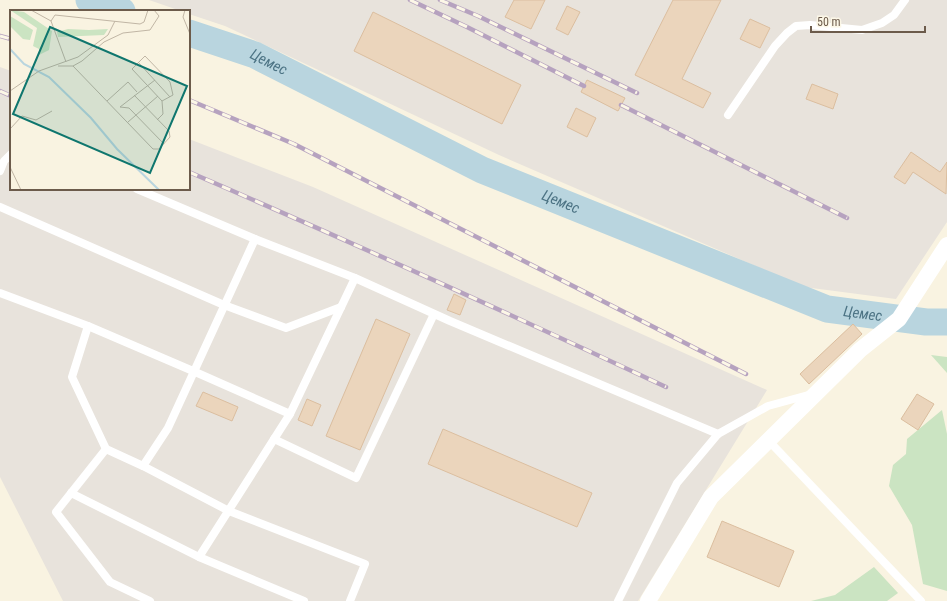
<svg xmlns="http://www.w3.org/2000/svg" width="947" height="601" font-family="'Roboto Condensed',sans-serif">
<rect width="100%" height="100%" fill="#f9f3e1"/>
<g fill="#e8e3dc">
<polygon points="149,0 947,0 947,222 896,299 804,287 499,155 225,26 189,14 189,11 181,11"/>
<polygon points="0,67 11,71 11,189 189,189 189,139 313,187 767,390 638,601 63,601 0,477"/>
</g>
<g fill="#cbe4c2">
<polygon points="931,355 947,357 947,373"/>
<polygon points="942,410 947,434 947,591 923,584 912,525 889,486 893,465 906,454 907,439"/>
<polygon points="874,567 898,593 887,601 811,601 835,595"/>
</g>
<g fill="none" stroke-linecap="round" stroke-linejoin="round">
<g stroke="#b9d5df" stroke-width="27">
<polyline points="89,0 122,11"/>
<path id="s1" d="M 189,33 L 255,55 L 482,170 L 827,309 L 926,322 L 947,322"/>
</g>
</g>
<g fill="#ebd5bc" stroke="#dbbe9f">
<polygon points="514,0 545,0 531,29 505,17"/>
<polygon points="673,0 721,0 682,79 711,93 703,108 635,75"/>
<polygon points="567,6 580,12 568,35 556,29"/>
<polygon points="373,12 521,85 502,124 354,51"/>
<polygon points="750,19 770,28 760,48 740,39"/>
<polygon points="587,80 625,98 618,111 581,92"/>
<polygon points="812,84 838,94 833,109 806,99"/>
<polygon points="576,108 596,118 587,137 567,127"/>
<polygon points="911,152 940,172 947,162 946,194 913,172 905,184 894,177"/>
<polygon points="454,294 466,300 460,315 447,310"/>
<polygon points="376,319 410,334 360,450 326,436"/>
<polygon points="853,324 862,334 809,384 800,374"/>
<polygon points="203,392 238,407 232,421 196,406"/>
<polygon points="917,394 934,404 918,430 901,419"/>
<polygon points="307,399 321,405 312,426 298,420"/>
<polygon points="443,429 592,493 577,527 428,464"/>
<polygon points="722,521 794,551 779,587 707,557"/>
</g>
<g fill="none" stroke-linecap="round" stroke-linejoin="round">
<g stroke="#fff" stroke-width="8">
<polyline points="728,115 775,46 787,33 796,26 810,25 862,30 882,23 894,15 905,0"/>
<polyline points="0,171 4,161 11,154"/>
<polyline points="137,189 255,239 355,278 450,321 718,434"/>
<polyline points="0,207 224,305 286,328 341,307"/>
<polyline points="0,293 88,326 193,371 290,414"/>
<polyline points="88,326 72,377 106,449 143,466 229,511 365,564 350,601"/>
<polyline points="274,439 356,478 434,314"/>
<polyline points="768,440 921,601"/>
<polyline points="106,449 56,512 110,582 150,601"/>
<polyline points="143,466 168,428 255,239"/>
<polyline points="71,493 199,557 304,601"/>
<polyline points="199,557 290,414 355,278"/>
<polyline points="618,601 677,483 718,434 768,406 812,394"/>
</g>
<polyline stroke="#fff" stroke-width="16" points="648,601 711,497 860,350 899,319 947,245"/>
<g stroke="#b6a2bf" stroke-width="4.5">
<g id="rail">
<polyline points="410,0 467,27 584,86"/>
<polyline points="440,0 478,16 637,93"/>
<polyline points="0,36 11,39"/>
<polyline points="0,91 11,96"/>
<polyline points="189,100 294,144 746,374"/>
<polyline points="621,105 847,218"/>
<path d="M 189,172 C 349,241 508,313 666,387"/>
</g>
</g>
<use href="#rail" stroke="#fcf7e7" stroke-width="3" stroke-dasharray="9" stroke-linecap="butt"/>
</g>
<g text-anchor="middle" stroke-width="3.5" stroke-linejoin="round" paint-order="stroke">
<g font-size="15" font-style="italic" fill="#4c7384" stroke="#fcf7e7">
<text dy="5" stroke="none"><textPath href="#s1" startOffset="85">Цемес</textPath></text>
<text dy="5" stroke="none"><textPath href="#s1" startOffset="409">Цемес</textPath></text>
<text dy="5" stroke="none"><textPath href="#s1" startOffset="732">Цемес</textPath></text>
</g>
</g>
<g transform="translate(10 10)">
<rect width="180" height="180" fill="#f9f3e1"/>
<path d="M 0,0 L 14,2 L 42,21 L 39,40 L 29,45 L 29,39 L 23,36 L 27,18 ZM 0,6 L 23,20 L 20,30 L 13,29 L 0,16 ZM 58,19 L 79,20 L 98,19 L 94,25 L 48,27 L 47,22 Z" fill="#cbe4c2"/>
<path fill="none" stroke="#b9d5df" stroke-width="2" d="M 0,39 L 14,54 L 39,67 L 81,108 L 107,139 L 149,180"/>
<path fill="none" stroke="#c1b6a5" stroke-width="1" d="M 21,0 L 41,11M 175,0 L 173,7 L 180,24M 56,52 L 41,11 L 45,5 L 130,14 L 134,12 L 138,0M 128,52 L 160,87M 48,56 L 63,56 L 72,51 L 94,32 L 113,23 L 140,20 L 149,6 L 144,0M 63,56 L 143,139 L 149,139 L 160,127 L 159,121 L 124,85M 0,81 L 29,61 L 68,47 L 98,25 L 105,11M 97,91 L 118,72 L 127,82M 110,97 L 119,98 L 154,134M 110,97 L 145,70M 147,110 L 153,104 L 152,91 L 122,59 L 135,46 L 160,72 L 163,85 L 152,91M 118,112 L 148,86M 0,119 L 12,106 L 26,110 L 42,101M 0,157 L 11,180"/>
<path fill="#0f766e" fill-opacity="0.15" stroke="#0f766e" stroke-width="2" d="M 40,17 L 177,76 L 140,163 L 3,104 Z"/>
<rect width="180" height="180" fill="none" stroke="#6c5b4b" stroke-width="2"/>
</g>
<path d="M811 26v6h114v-6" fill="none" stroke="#6c5b4b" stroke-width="2"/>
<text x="817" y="26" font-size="12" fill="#6c5b4b" stroke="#fcf7e7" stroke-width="3" paint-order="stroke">50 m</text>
</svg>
